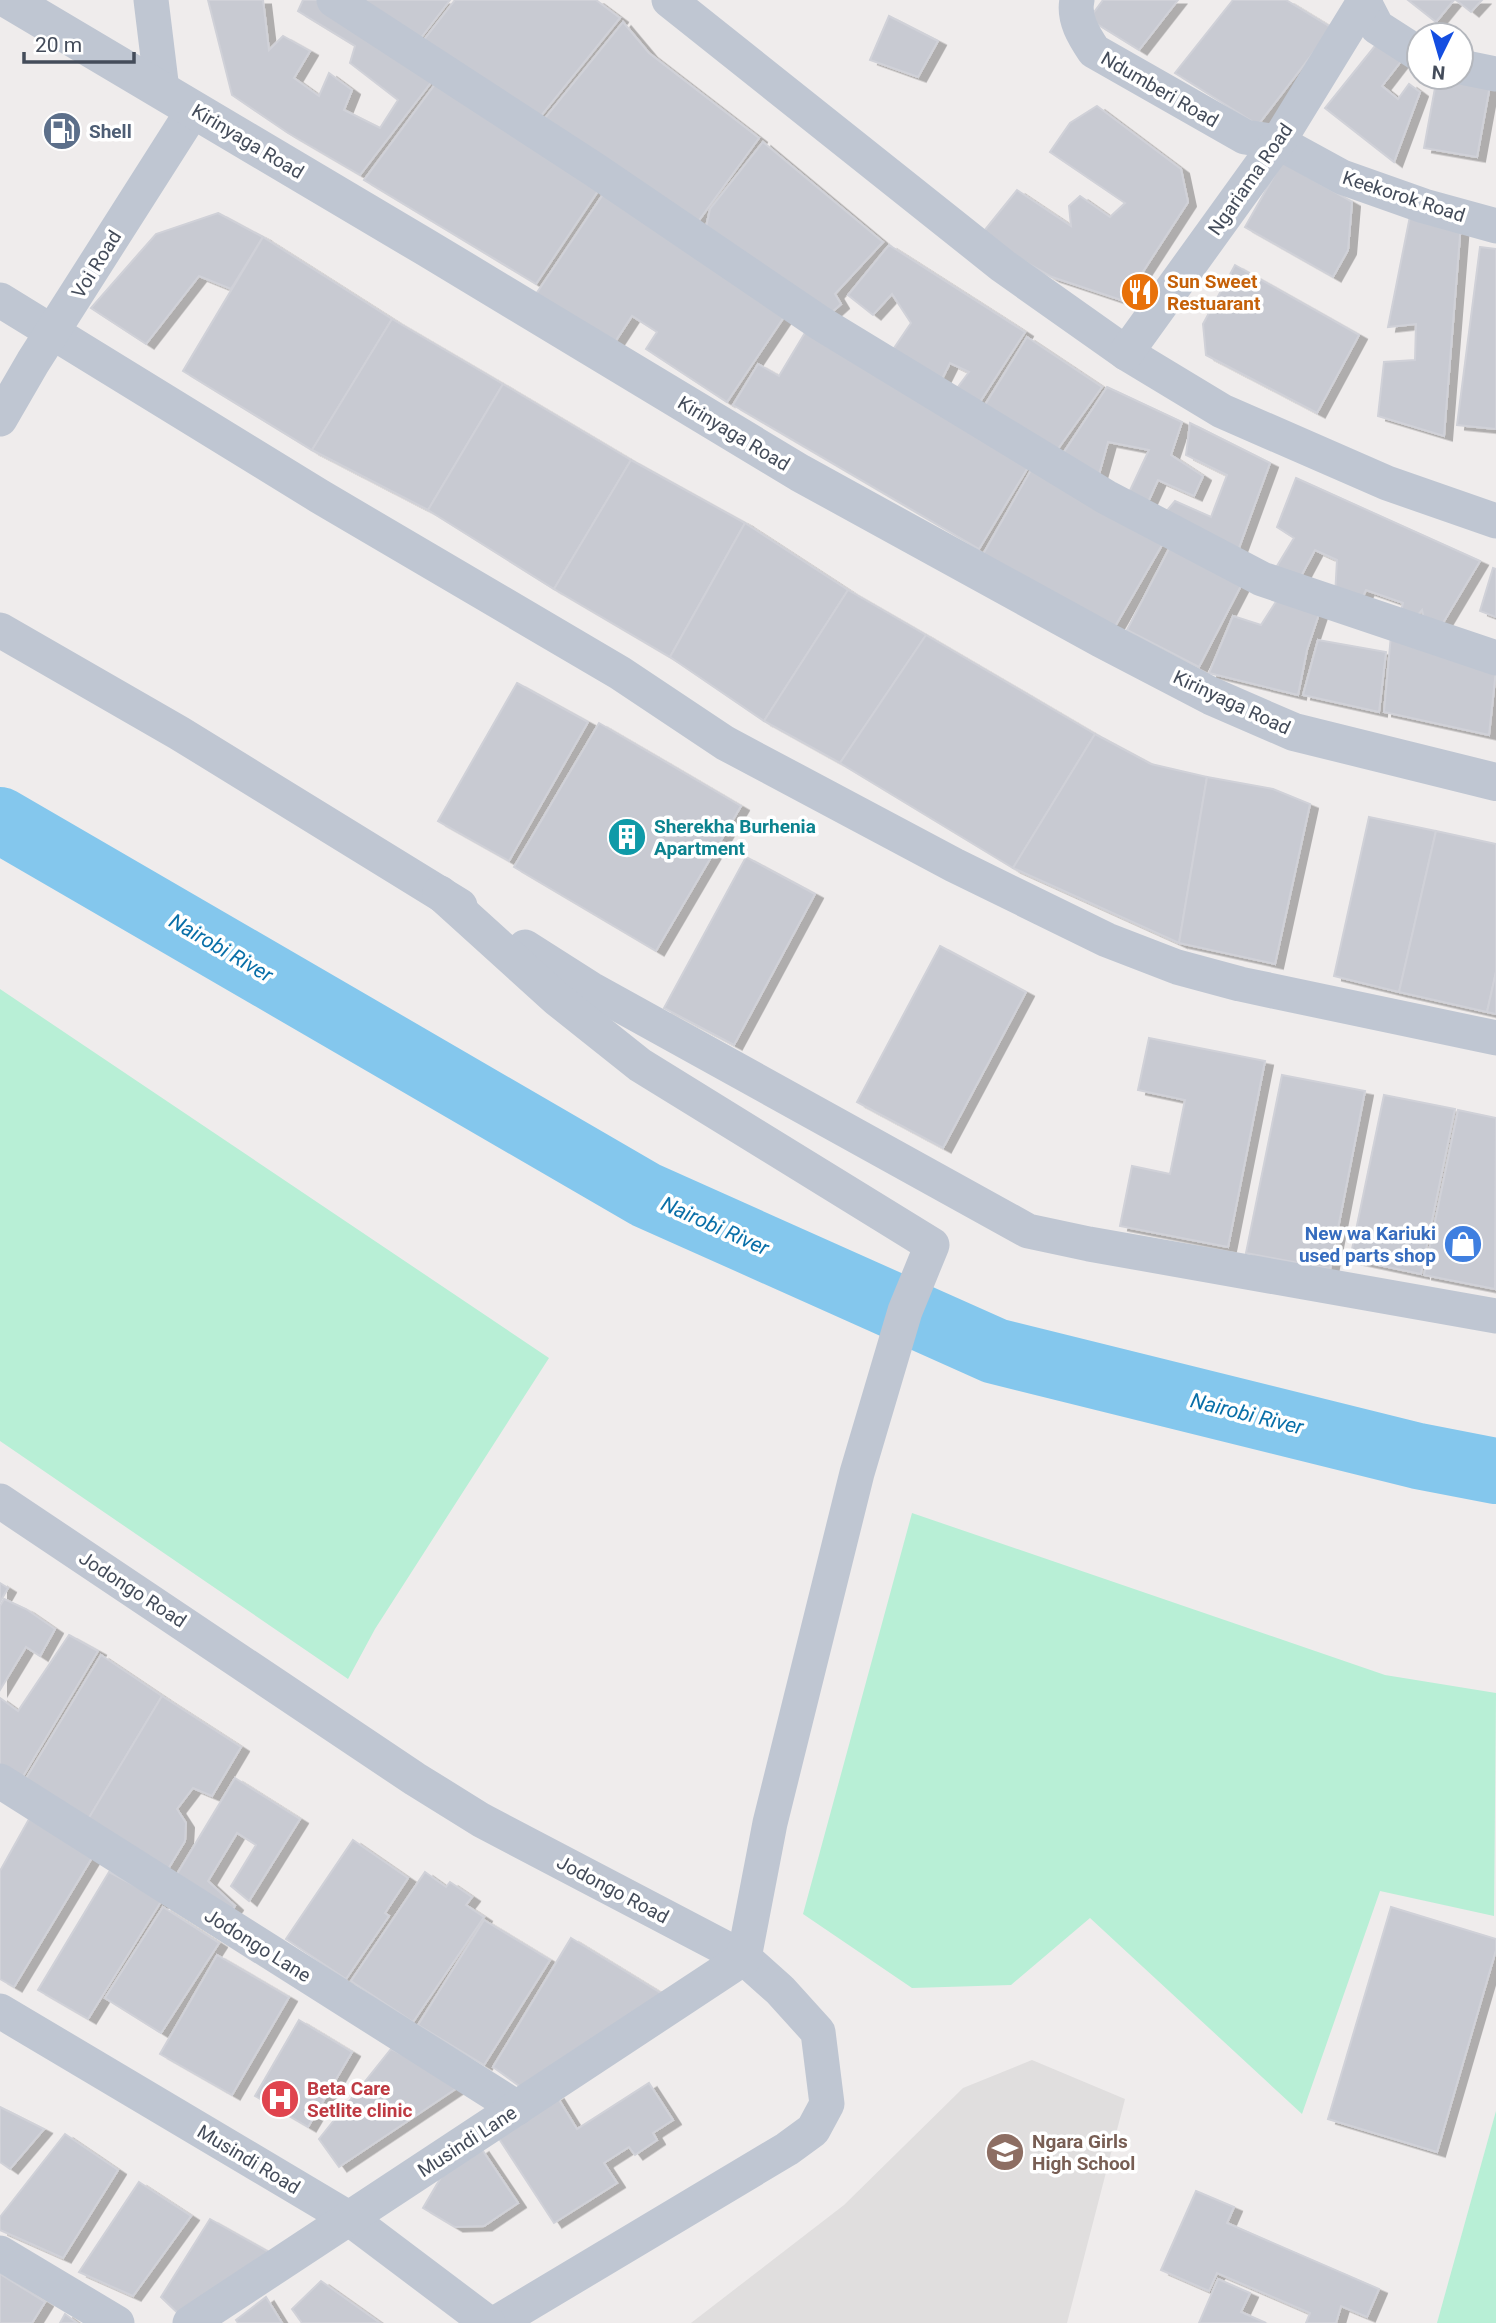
<svg xmlns="http://www.w3.org/2000/svg" width="1496" height="2323" font-family="Roboto,sans-serif">
<defs>
<filter id="shadow"><feDropShadow dx="8" dy="4.5" stdDeviation="0" flood-color="#0004"/></filter>
</defs>
<rect width="100%" height="100%" fill="#efecec"/>
<polygon fill="#e0dede" points="1032,2060 1125,2099 1067,2323 691,2323 844,2205 963,2088"/>
<g fill="#b8efd6">
<polygon points="0,989 549,1358 375,1629 348,1679 0,1441"/>
<polygon points="912,1513 1385,1675 1496,1693 1494,1916 1380,1891 1302,2114 1090,1918 1011,1985 912,1988 803,1914"/>
<polygon points="1496,2111 1496,2323 1437,2323"/>
</g>
<g fill="none" stroke-linecap="round" stroke-linejoin="round">
<polyline stroke="#84c7ed" stroke-width="66" points="0,820 646,1195 995,1351 1418,1456 1496,1471"/>
</g>
<g fill="#c8cad2" stroke="#d0d1d8" stroke-width="2" filter="url(#shadow)">
<polygon points="208,0 263,0 269,50 283,36 310,51 294,78 319,96 329,73 352,90 344,110 380,128 398,100 350,63 355,46 298,11 303,0 318,0 436,76 360,175 288,133 232,95"/>
<polygon points="357,0 450,0 420,39"/>
<polygon points="455,0 596,0 620,18 541,116 423,41"/>
<polygon points="1103,0 1178,0 1139,50 1089,19"/>
<polygon points="1233,0 1286,0 1332,28 1258,125 1175,73"/>
<polygon points="1408,0 1454,0 1436,22"/>
<polygon points="1456,0 1482,0 1471,12"/>
<polygon points="889,16 938,41 918,77 870,60"/>
<polygon points="623,22 649,53 759,138 694,227 545,118"/>
<polygon points="1379,41 1402,60 1382,86 1398,99 1409,84 1420,92 1394,162 1325,108"/>
<polygon points="1437,77 1491,80 1477,157 1424,148"/>
<polygon points="439,79 598,191 536,284 364,180"/>
<polygon points="1097,106 1181,169 1188,202 1124,301 1052,277 980,236 1017,190 1071,226 1069,206 1080,196 1110,217 1125,203 1050,152 1070,123"/>
<polygon points="763,142 883,242 835,294 841,304 830,314 704,236 710,209"/>
<polygon points="1282,162 1352,202 1348,250 1333,277 1245,227"/>
<polygon points="608,187 790,308 727,402 646,349 657,332 632,316 613,345 536,294"/>
<polygon points="218,213 263,237 231,289 199,276 146,344 91,308 156,234"/>
<polygon points="1410,216 1461,223 1444,436 1378,416 1384,362 1415,360 1416,324 1388,327"/>
<polygon points="263,237 392,319 312,450 183,371"/>
<polygon points="889,245 1025,332 978,405 952,395 969,372 950,363 938,387 888,357 911,323 892,294 873,315 848,295"/>
<polygon points="1480,247 1496,249 1496,429 1457,425"/>
<polygon points="1235,265 1359,335 1317,413 1206,355 1203,324"/>
<polygon points="392,319 503,384 428,510 312,450"/>
<polygon points="806,331 1030,464 979,549 733,405 758,364 779,376"/>
<polygon points="1027,337 1102,387 1055,453 983,408"/>
<polygon points="503,384 631,460 554,589 428,510"/>
<polygon points="1107,387 1182,422 1171,455 1203,476 1194,496 1158,480 1144,511 1125,501 1149,450 1108,442 1098,478 1062,455"/>
<polygon points="1190,423 1270,463 1236,556 1160,519 1175,501 1211,517 1227,475 1186,455"/>
<polygon points="631,460 745,523 670,657 554,589"/>
<polygon points="1035,463 1166,538 1113,630 982,556"/>
<polygon points="1296,478 1480,561 1437,633 1426,628 1422,610 1413,621 1399,620 1403,603 1366,590 1360,603 1335,596 1337,560 1315,550 1300,578 1274,571 1294,538 1277,527"/>
<polygon points="745,523 848,590 764,721 670,657"/>
<polygon points="1173,541 1245,578 1199,667 1127,630"/>
<polygon points="1493,568 1496,569 1496,617 1480,611"/>
<polygon points="848,590 926,635 840,763 764,721"/>
<polygon points="1279,597 1320,611 1307,650 1298,695 1209,673 1233,616 1261,625"/>
<polygon points="926,635 1095,734 1013,868 840,763"/>
<polygon points="1391,635 1496,670 1489,735 1384,712"/>
<polygon points="1318,640 1386,652 1379,712 1303,695"/>
<polygon points="517,683 588,722 509,861 438,821"/>
<polygon points="599,723 741,806 656,951 514,867"/>
<polygon points="1095,734 1151,764 1207,777 1179,943 1013,868"/>
<polygon points="1207,777 1273,789 1310,804 1275,964 1179,943"/>
<polygon points="1369,817 1436,831 1399,992 1334,976"/>
<polygon points="1436,831 1496,844 1496,972 1487,1012 1399,992"/>
<polygon points="746,857 815,894 734,1045 664,1008"/>
<polygon points="940,946 1026,992 943,1148 857,1102"/>
<polygon points="1496,972 1496,1014 1487,1012"/>
<polygon points="1149,1038 1265,1061 1228,1247 1120,1226 1132,1166 1170,1174 1185,1100 1138,1090"/>
<polygon points="1282,1075 1365,1091 1330,1269 1246,1253"/>
<polygon points="1384,1095 1455,1109 1421,1274 1350,1259"/>
<polygon points="1458,1110 1496,1118 1495,1289 1424,1275"/>
<polygon points="0,1583 8,1588 0,1602"/>
<polygon points="4,1599 26,1609 55,1629 40,1656 26,1647 0,1690 0,1606"/>
<polygon points="69,1635 98,1651 19,1783 0,1772 0,1698 18,1711"/>
<polygon points="101,1655 162,1696 84,1826 22,1785"/>
<polygon points="162,1696 241,1747 212,1796 193,1788 177,1809 186,1823 185,1841 162,1879 84,1826"/>
<polygon points="235,1778 300,1819 249,1901 231,1886 256,1845 237,1833 208,1881 235,1906 224,1921 171,1884"/>
<polygon points="29,1819 93,1856 14,1987 0,1979 0,1871"/>
<polygon points="353,1840 408,1878 385,1913 389,1916 346,1979 286,1939"/>
<polygon points="109,1872 162,1900 88,2019 38,1990"/>
<polygon points="425,1872 446,1887 450,1882 472,1897 466,1905 484,1917 413,2022 351,1981"/>
<polygon points="163,1907 219,1943 161,2033 105,1998"/>
<polygon points="1391,1907 1496,1939 1496,1950 1437,2152 1328,2119"/>
<polygon points="484,1920 550,1960 484,2065 418,2025"/>
<polygon points="571,1938 664,1995 522,2088 493,2067"/>
<polygon points="217,1955 289,1997 232,2095 160,2054"/>
<polygon points="299,2020 352,2052 308,2127 255,2096"/>
<polygon points="391,2049 463,2084 339,2167 319,2139"/>
<polygon points="649,2083 673,2120 653,2133 657,2140 635,2155 629,2147 604,2163 617,2183 554,2223 496,2134 556,2095 577,2129"/>
<polygon points="0,2107 44,2129 10,2169 0,2162"/>
<polygon points="65,2134 118,2170 63,2258 0,2230 0,2217"/>
<polygon points="481,2148 518,2203 484,2226 455,2227 423,2208 443,2174"/>
<polygon points="139,2182 191,2216 133,2296 79,2272"/>
<polygon points="1196,2191 1234,2207 1227,2223 1379,2289 1367,2317 1341,2306 1336,2323 1306,2323 1310,2313 1217,2273 1209,2291 1161,2270"/>
<polygon points="210,2219 281,2259 185,2320 161,2297"/>
<polygon points="0,2274 45,2302 32,2323 0,2323"/>
<polygon points="1218,2279 1250,2293 1241,2312 1266,2323 1199,2323"/>
<polygon points="321,2281 380,2323 302,2323 292,2309"/>
<polygon points="266,2297 282,2323 238,2323 236,2320"/>
<polygon points="65,2314 77,2323 60,2323"/>
</g>
<g fill="none" stroke-linecap="round" stroke-linejoin="round">
<g stroke="#bfc6d2" stroke-width="35">
<polyline points="151,0 162,90"/>
<polyline points="334,0 595,170 820,323 1106,497 1262,579 1496,658"/>
<polyline points="669,0 1003,266 1126,353 1222,411 1387,483 1496,521"/>
<path d="M 1077,0 C 1073,19 1084,36 1094,51 L 1245,137 L 1278,142 L 1342,177 L 1424,206 L 1496,226"/>
<polyline points="1364,2 1377,27 1419,54"/>
<polyline points="1461,67 1496,74"/>
<polyline points="0,300 319,496 620,673 725,743 954,865 1107,940 1177,967 1240,984 1496,1038"/>
<polyline points="1126,353 1278,142 1365,0"/>
<polyline points="0,419 33,362 194,109"/>
<polyline points="0,630 179,733 460,906"/>
<polyline points="525,947 591,989 1028,1231 1089,1244 1496,1316"/>
<polyline points="0,1501 415,1779 481,1820 744,1958 780,1990 818,2032 827,2104 813,2130 787,2149 496,2323"/>
<polyline points="0,1781 517,2108"/>
<polyline points="0,2011 350,2219 488,2323"/>
<polyline points="0,2253 117,2323"/>
<polyline points="190,2323 744,1958 770,1823 857,1473 905,1311 932,1245 640,1065 557,999 440,893"/>
</g>
<polyline stroke="#bfc6d2" stroke-width="38" points="9,0 427,248 800,473 1102,639 1211,696 1294,732 1496,782"/>
</g>
<defs>
<g id="fuel-disc" transform="scale(2.0125)"><circle r="9.5" fill="#5c6f8a" stroke="#fff"/><path d="M-5.5-6h7V0h2V4h1.3V-2.5L3-4.5l.8-.8L6-3V5H2.5V1h-1V6h-7ZM-4.2-4.7v3.2H.2V-4.7Z" fill="#fff"/></g>
<g id="restaurant-disc" transform="scale(2.0125)"><circle r="9.5" fill="#e8710a" stroke="#fff"/><path d="M-5-6h1v4h1v-4h1v4h1v-4h1v5L-1.5 .5V6h-2V.5L-5-1ZM5-6V6H3V1.5H1.5Q1.5-4 5-6Z" fill="#fff"/></g>
<g id="building-disc" transform="scale(2.0125)"><circle r="9.5" fill="#0f9aa8" stroke="#fff"/><path d="M-4-6H4V6H1V3H-1V6H-4ZM-2.5-4.3h1.7v1.8h-1.7ZM.8-4.3h1.7v1.8H.8ZM-2.5-1h1.7V.8h-1.7ZM.8-1h1.7V.8H.8Z" fill="#fff"/></g>
<g id="shop-disc" transform="scale(2.0125)"><circle r="9.5" fill="#3f7fe0" stroke="#fff"/><path d="M-5-2.5h2.3a2.7 3.5 0 0 1 5.4 0H5L5.5 6h-11ZM-1.5-2.5h3a1.5 2.3 0 0 0-3 0Z" fill="#fff"/></g>
<g id="hospital-disc" transform="scale(2.0125)"><circle r="9.5" fill="#e0444e" stroke="#fff"/><path d="M-5-5h3v3.5h4V-5h3V5h-3V1.5h-4V5h-3Z" fill="#fff"/></g>
<g id="school-disc" transform="scale(2.0125)"><circle r="9.5" fill="#8d6e63" stroke="#fff"/><path d="M0-5L7-2L0 1L-7-2ZM-4 1L0 2.5L4 1V4Q0 6-4 4Z" fill="#fff"/></g>
</defs>
<g fill-rule="evenodd">
<use href="#fuel-disc" x="62" y="131"/>
<use href="#restaurant-disc" x="1140" y="292"/>
<use href="#building-disc" x="627" y="837"/>
<use href="#shop-disc" x="1463" y="1244"/>
<use href="#hospital-disc" x="280" y="2099"/>
<use href="#school-disc" x="1005" y="2152"/>
</g>
<g text-anchor="middle" stroke-width="7" stroke-linejoin="round" paint-order="stroke">
<g font-size="19" fill="#444c5a" stroke="#fff">
<text transform="translate(1160 89) rotate(30)" y="7">Ndumberi Road</text>
<text transform="translate(248 141) rotate(31)" y="7">Kirinyaga Road</text>
<text transform="translate(1250 179) rotate(-55)" y="7">Ngariama Road</text>
<text transform="translate(1404 196) rotate(18)" y="7">Keekorok Road</text>
<text transform="translate(96 264) rotate(-58)" y="7">Voi Road</text>
<text transform="translate(734 433) rotate(31)" y="7">Kirinyaga Road</text>
<text transform="translate(1232 702) rotate(25)" y="7">Kirinyaga Road</text>
<text transform="translate(133 1589) rotate(33)" y="7">Jodongo Road</text>
<text transform="translate(613 1889) rotate(28)" y="7">Jodongo Road</text>
<text transform="translate(258 1945) rotate(32)" y="7">Jodongo Lane</text>
<text transform="translate(467 2141) rotate(-33)" y="7">Musindi Lane</text>
<text transform="translate(249 2159) rotate(31)" y="7">Musindi Road</text>
</g>
<g font-size="19" font-weight="bold" fill="#4e5e75" stroke="#fff" text-anchor="start">
<text x="89" y="138">Shell</text>
</g>
<g font-size="19" font-weight="bold" fill="#c56008" stroke="#fff" text-anchor="start">
<text x="1167" y="288">Sun Sweet<tspan x="1167" dy="22">Restuarant</tspan></text>
</g>
<g font-size="19" font-weight="bold" fill="#0d838f" stroke="#fff" text-anchor="start">
<text x="654" y="833">Sherekha Burhenia<tspan x="654" dy="22">Apartment</tspan></text>
</g>
<g font-size="19" font-weight="bold" fill="#366cbe" stroke="#fff" text-anchor="end">
<text x="1436" y="1240">New wa Kariuki<tspan x="1436" dy="22">used parts shop</tspan></text>
</g>
<g font-size="19" font-weight="bold" fill="#be3a42" stroke="#fff" text-anchor="start">
<text x="307" y="2095">Beta Care<tspan x="307" dy="22">Setlite clinic</tspan></text>
</g>
<g font-size="19" font-weight="bold" fill="#785e54" stroke="#fff" text-anchor="start">
<text x="1032" y="2148">Ngara Girls<tspan x="1032" dy="22">High School</tspan></text>
</g>
<g font-size="21" font-style="italic" fill="#096fa8" stroke="#fff">
<text transform="translate(221 948) rotate(30)" y="7">Nairobi River</text>
<text transform="translate(715 1226) rotate(24)" y="7">Nairobi River</text>
<text transform="translate(1247 1414) rotate(14)" y="7">Nairobi River</text>
</g>
</g>
<g transform="translate(1440 56) rotate(185)"><circle r="33" fill="#ffffff" stroke="#b4b7bd" stroke-width="2"/>
<path d="M0-5L12 26L0 18L-12 26Z" fill="#144ee1"/>
<text y="-10" font-size="19" font-weight="bold" text-anchor="middle" fill="#444c5a">N</text>
</g>
<path d="M24 52v10h110v-10" fill="none" stroke="#444c5a" stroke-width="3.5"/>
<text x="35" y="52" font-size="21" fill="#444c5a" stroke="#ffffff" stroke-width="5" paint-order="stroke">20 m</text>
</svg>
